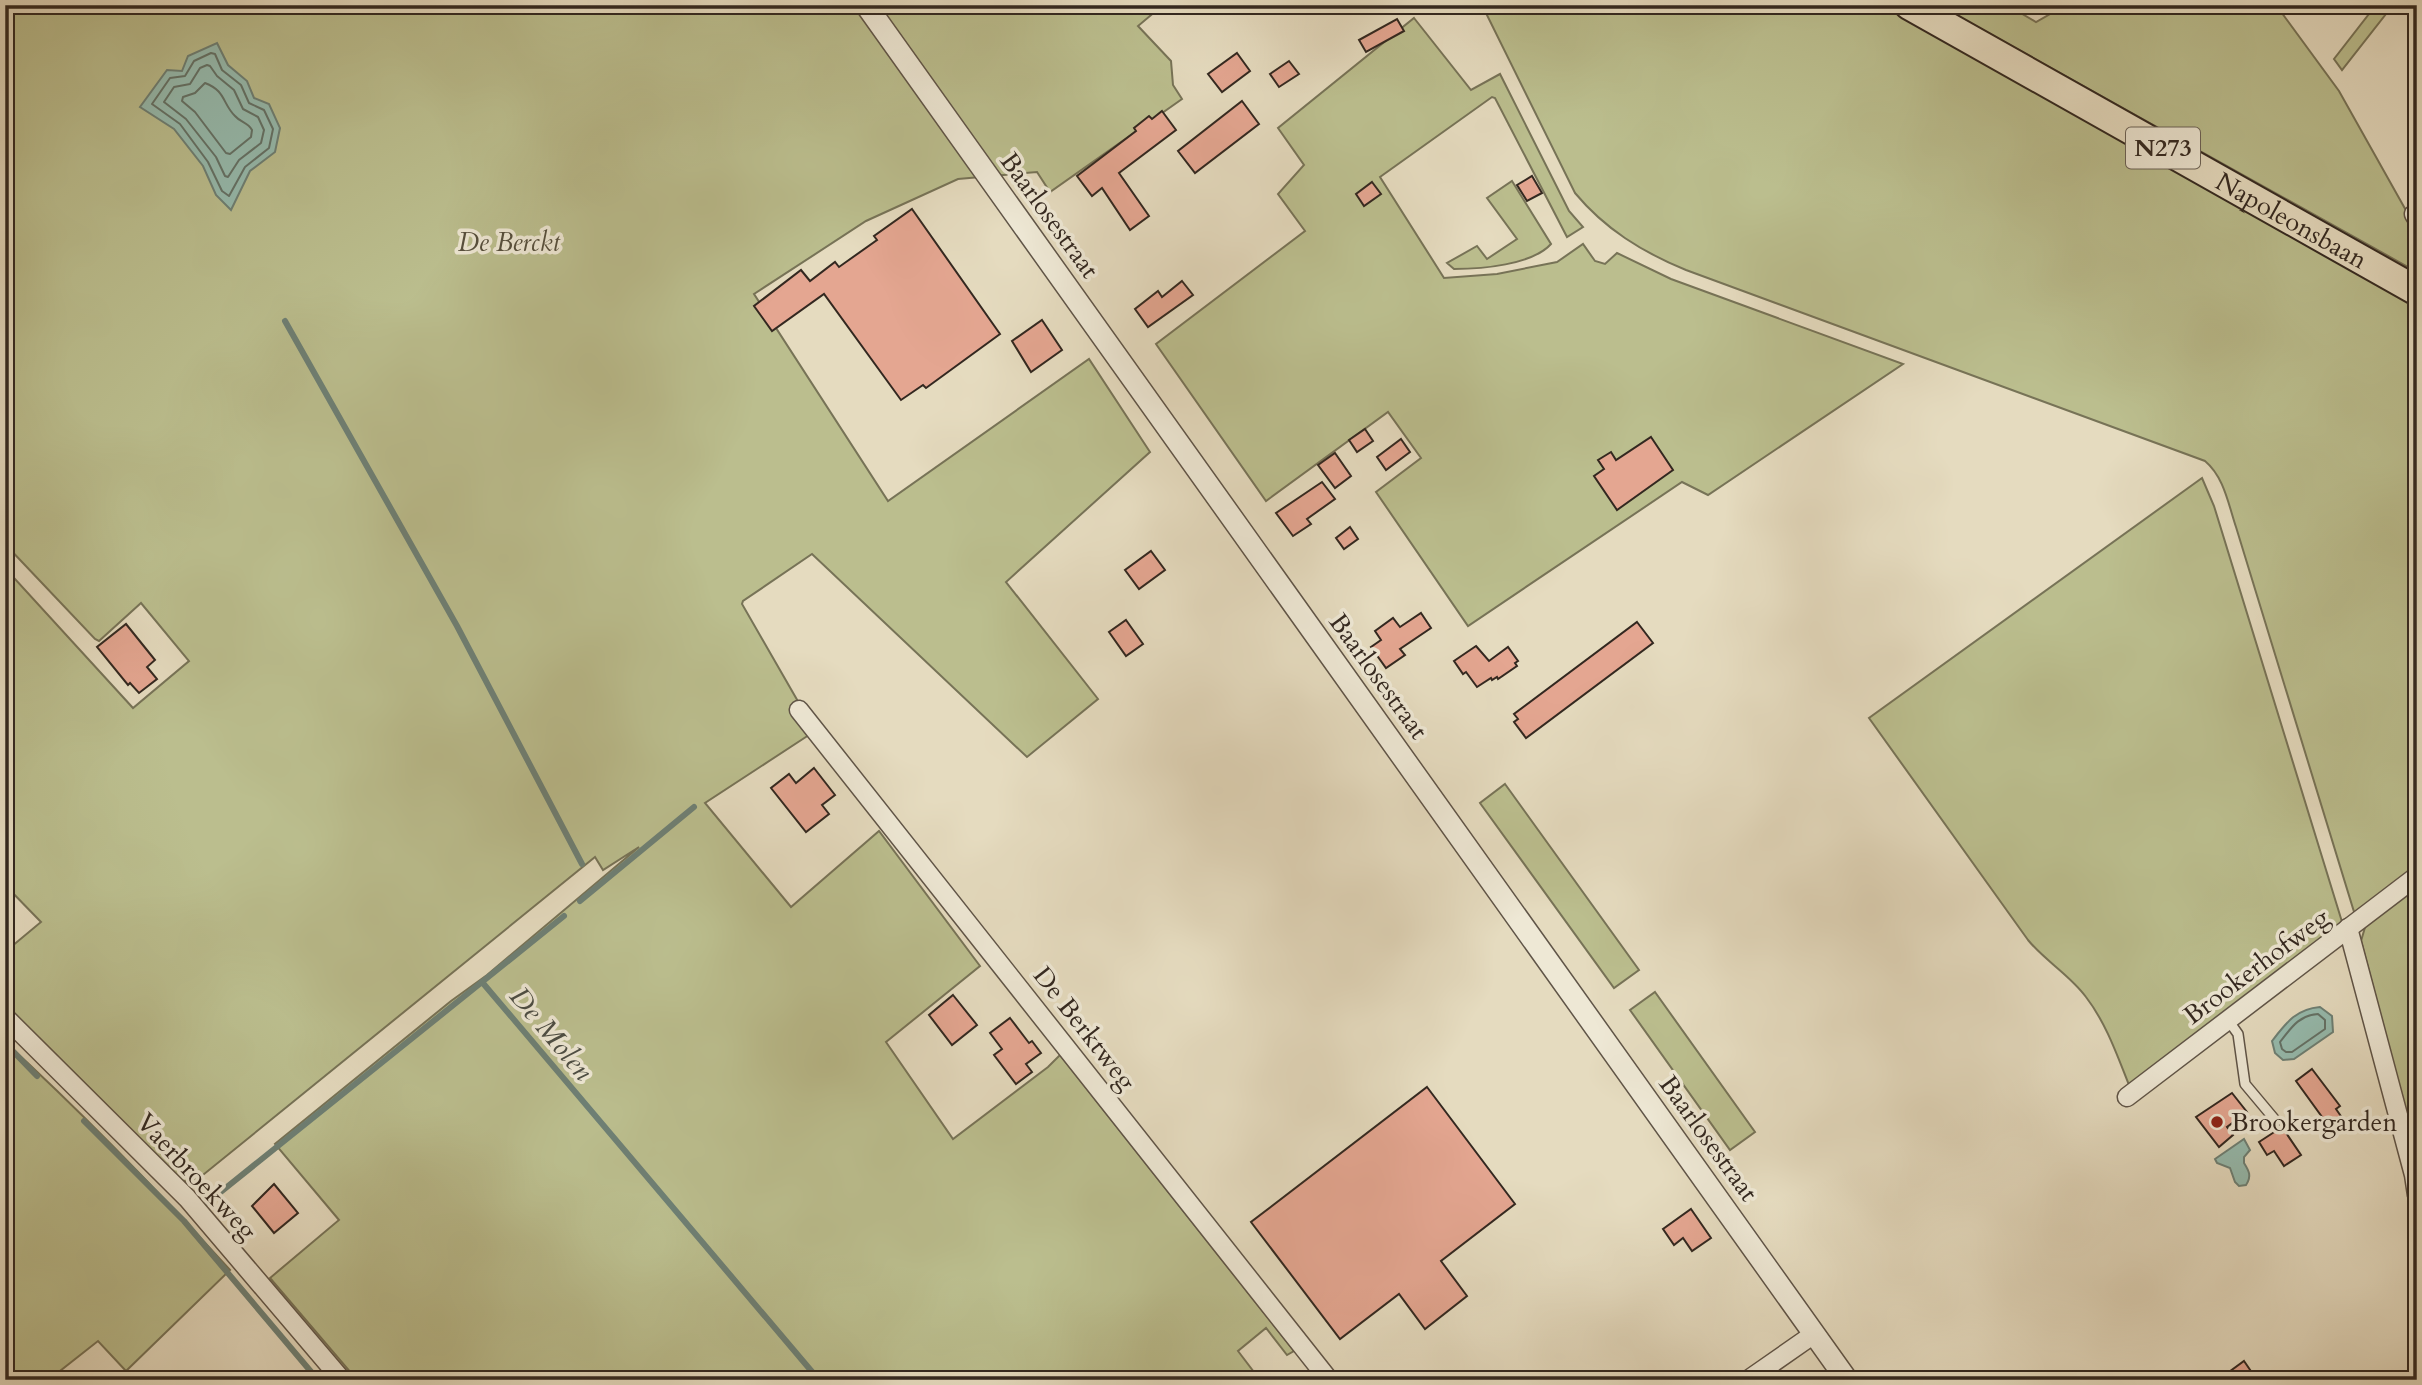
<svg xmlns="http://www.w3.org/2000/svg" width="2422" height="1385" font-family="Cardo,serif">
<rect width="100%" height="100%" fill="#e5dbbf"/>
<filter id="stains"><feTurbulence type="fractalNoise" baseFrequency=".00286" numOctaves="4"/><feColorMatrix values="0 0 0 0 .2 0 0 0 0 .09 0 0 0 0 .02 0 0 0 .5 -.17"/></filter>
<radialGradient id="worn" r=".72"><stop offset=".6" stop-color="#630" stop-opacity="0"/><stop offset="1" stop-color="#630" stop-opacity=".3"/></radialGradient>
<g fill="#bbbe8e" stroke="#777357" stroke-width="2">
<polygon points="5,5 1163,5 1138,26 1171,61 1173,85 1182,99 1050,192 1037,172 958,179 866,221 754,294 888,501 1089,359 1150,452 1006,582 1098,699 1027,757 812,554 743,601 742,604 815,731 705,803 791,907 879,831 980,966 886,1042 953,1139 1048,1067 1060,1055 1294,1351 1287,1355 1266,1328 1238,1351 1260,1380 357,1380 270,1278 339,1220 275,1144 451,1001 487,975 639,847 603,870 595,857 198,1179 189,1183 172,1176 5,1009 5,952 41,922 5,885 5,568 133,708 189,661 141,603 99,641 95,639 5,544"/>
<path d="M 1482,5 L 1893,5 L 2272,222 L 2417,301 L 2417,867 L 2355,915 L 2236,527 C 2228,503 2224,477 2205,461 L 1686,270 C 1642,252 1605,229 1575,193 Z"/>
<polygon points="1938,5 2007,5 2036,22 2066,5 2276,5 2339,91 2417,230 2417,272"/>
<polygon points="2376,5 2393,5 2342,70 2334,59"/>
<polygon points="1414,18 1471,90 1500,74 1569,211 1583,227 1567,237 1495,98 1492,97 1380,177 1444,278 1497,274 1557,262 1583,244 1595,261 1605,264 1617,253 1671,279 1903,364 1708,495 1682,482 1468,626 1376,492 1421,458 1388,412 1266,501 1156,344 1305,231 1278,194 1304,165 1278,128"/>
<path d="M 1512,181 L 1551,244 C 1532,265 1481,269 1454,269 L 1447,263 L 1477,246 L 1487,259 L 1517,239 L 1487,198 Z"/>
<path d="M 2202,478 L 2214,506 L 2343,925 L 2129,1085 C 2117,1055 2106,1023 2086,997 C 2070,975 2045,961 2028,940 L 1869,718 Z"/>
<polygon points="1505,784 1639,970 1614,988 1480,803"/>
<polygon points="2417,886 2417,1154 2361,941 2366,924"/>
<polygon points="1655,992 1755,1132 1730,1150 1630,1010"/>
<path d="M 5,1042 C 84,1114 158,1191 230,1270 L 126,1371 L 98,1341 L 60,1371 L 54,1380 L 5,1380 Z"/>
</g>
<g fill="#96bbae" stroke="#6e8075" stroke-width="2">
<polygon points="217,43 228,65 247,81 254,98 269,104 280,128 275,152 250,171 231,210 216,195 203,166 174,129 140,107 167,70 182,71 188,56"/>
<path d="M 2320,1007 L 2332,1016 L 2333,1032 L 2294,1059 L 2283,1060 L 2275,1053 L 2272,1041 C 2286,1023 2296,1009 2320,1007 Z"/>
<path d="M 2244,1139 L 2250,1150 L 2244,1157 L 2244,1163 C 2249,1171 2252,1176 2246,1185 L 2239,1186 L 2235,1182 L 2230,1168 L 2217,1163 L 2215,1159 Z"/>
</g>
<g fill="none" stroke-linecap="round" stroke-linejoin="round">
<g stroke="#647267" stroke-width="2">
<polygon points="211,53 215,54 222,70 241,85 249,103 264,110 273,129 269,148 245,167 229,196 222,191 208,162 180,124 152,104 170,78 185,76 194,61"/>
<polygon points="207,65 210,66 217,76 234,90 243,109 258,117 264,130 261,143 239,160 228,177 225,176 216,157 186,119 164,102 174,87 190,84 200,68"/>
<path d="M 205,83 C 226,91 222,103 235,116 C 241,123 248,122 252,130 L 251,137 L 230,154 L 226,153 L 195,112 L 182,101 L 183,97 L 195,93 Z"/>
<path d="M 2318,1014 L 2325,1020 L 2325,1029 L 2292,1052 L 2286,1052 L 2282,1049 L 2280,1042 C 2291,1028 2299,1015 2318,1014 Z"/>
</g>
<g stroke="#6e8075" stroke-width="6">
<polyline points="285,321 457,626 582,864"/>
<polyline points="580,901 694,807"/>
<polyline points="482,982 564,916"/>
<polyline points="5,1043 37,1076"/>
<polyline points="84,1121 184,1221 318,1380"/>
<polyline points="207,1203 482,982 819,1380"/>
</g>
</g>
<g fill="#e4a691" stroke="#332820" stroke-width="2">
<polygon points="1397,19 1404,31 1366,52 1359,40"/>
<polygon points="1237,53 1250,71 1222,92 1208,74"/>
<polygon points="1289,61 1299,74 1279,87 1270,74"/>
<polygon points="1242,101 1259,124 1195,173 1178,151"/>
<polygon points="1162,111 1176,130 1119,173 1149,216 1130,230 1102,188 1092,196 1077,176 1136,131 1134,128 1149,116 1152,119"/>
<polygon points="1532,176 1542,193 1527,201 1517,185"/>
<polygon points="1372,182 1381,194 1364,206 1356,194"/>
<polygon points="912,209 1000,334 926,388 923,385 901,400 824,294 772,331 754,306 801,270 810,281 835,262 839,267 877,240 874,236"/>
<polygon points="1182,281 1193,295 1148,327 1135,309 1158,291 1162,297"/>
<polygon points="1042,320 1062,350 1031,372 1012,341"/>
<polygon points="1365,429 1373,441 1357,452 1349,440"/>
<polygon points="1651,437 1673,470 1617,510 1594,476 1604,469 1598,460 1611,452 1616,460"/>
<polygon points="1401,439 1410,452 1386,470 1377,457"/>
<polygon points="1335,453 1351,476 1335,488 1318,465"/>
<polygon points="1322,482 1335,499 1307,519 1311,524 1293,536 1276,513"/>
<polygon points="1350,527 1358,539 1344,549 1336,538"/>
<polygon points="1151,551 1165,570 1139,589 1125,570"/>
<polygon points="1421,613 1431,628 1400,649 1405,655 1386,668 1371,647 1381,640 1375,631 1393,618 1400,627"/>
<polygon points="1126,620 1143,644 1126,656 1109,632"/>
<polygon points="1637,622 1653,643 1526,738 1514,722 1518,719 1514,714"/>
<polygon points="126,624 155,660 147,667 157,679 139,693 130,683 128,685 97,647"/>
<polygon points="1476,646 1489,661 1508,647 1518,661 1515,663 1517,666 1498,679 1497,677 1492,680 1491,678 1477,687 1466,672 1463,674 1454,661"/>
<polygon points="814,768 835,795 822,805 829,814 806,832 771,788 789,774 796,783"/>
<polygon points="953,995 977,1025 952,1045 929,1015"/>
<polygon points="1010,1018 1029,1043 1032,1041 1041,1053 1026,1064 1032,1072 1016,1084 994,1055 1002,1049 990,1033"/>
<polygon points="2312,1069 2340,1106 2336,1109 2345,1122 2333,1132 2296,1081"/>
<polygon points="1427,1087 1515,1204 1441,1261 1467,1296 1425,1329 1399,1294 1340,1339 1251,1222"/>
<polygon points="2232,1093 2247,1112 2227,1127 2233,1135 2219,1147 2196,1117"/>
<polygon points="2282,1127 2301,1155 2284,1166 2274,1151 2267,1155 2259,1142"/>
<polygon points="274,1184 298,1213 274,1233 252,1206"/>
<polygon points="1691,1209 1711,1238 1692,1251 1683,1238 1674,1245 1663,1229"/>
<polygon points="2244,1361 2257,1380 2218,1380"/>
</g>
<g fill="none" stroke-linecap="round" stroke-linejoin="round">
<g stroke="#605548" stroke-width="12">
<polyline id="service" points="2228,1020 2238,1034 2245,1084 2276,1121"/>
</g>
<g stroke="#605548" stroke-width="21">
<g id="minor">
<polyline points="2414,214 2417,219"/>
<polyline points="799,710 1329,1380"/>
<polyline points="2348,928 2414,1175 2417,1195"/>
<polyline points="5,1017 187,1198 342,1380"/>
<polyline points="2127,1097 2417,876"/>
<polyline points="1748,1380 1814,1334"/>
</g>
</g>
<g stroke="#605548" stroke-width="24">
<polyline id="tertiary" points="866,5 1847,1380"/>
</g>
<g stroke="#332820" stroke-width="32">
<g id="primary">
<path id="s1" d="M 1909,5 L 2417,291"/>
</g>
</g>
<use href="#service" stroke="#eee8d5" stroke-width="9"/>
<use href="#minor" stroke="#eee8d5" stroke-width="18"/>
<use href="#tertiary" stroke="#eee8d5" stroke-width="21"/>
<use href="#primary" stroke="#e5dbbf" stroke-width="28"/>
</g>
<circle fill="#8f2418" stroke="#eee8d5" stroke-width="2.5" cx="2217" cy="1122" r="7"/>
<g text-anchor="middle" stroke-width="7" stroke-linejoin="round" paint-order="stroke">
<rect fill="#eee8d5" stroke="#6b6256" stroke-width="2" x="2126" y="127.5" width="74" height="41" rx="5"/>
<g font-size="24" font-weight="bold" fill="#332820">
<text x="2163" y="156">N273</text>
</g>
<g font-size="26" fill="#332820" stroke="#eee8d5">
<text transform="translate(1050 215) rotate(54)" y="9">Baarlosestraat</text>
<text dy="9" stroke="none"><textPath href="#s1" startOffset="439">Napoleonsbaan</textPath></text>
<text transform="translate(1379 676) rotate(54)" y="9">Baarlosestraat</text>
<text transform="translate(2256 966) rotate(-37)" y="9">Brookerhofweg</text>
<text transform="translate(1085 1028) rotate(52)" y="9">De Berktweg</text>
<text transform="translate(1709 1138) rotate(54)" y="9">Baarlosestraat</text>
<text transform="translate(197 1176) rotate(47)" y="9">Vaerbroekweg</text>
</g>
<g font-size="26" font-style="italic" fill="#554e3c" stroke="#eee8d5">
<text x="509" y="251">De Berckt</text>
</g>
<g font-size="26" fill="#332820" stroke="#eee8d5" text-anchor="start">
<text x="2231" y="1131">Brookergarden</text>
</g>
<g font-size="28" font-style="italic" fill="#4c4d44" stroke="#eee8d5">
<text transform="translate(552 1033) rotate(50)" y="10">De Molen</text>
</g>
</g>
<rect width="2422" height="1385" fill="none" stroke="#e5dbbf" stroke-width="28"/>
<rect x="7" y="7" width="2408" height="1371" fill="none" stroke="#332820" stroke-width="3.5"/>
<rect x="14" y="14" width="2394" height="1357" fill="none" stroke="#332820" stroke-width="2"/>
<rect width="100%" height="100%" filter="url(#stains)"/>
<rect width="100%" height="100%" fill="url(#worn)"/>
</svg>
